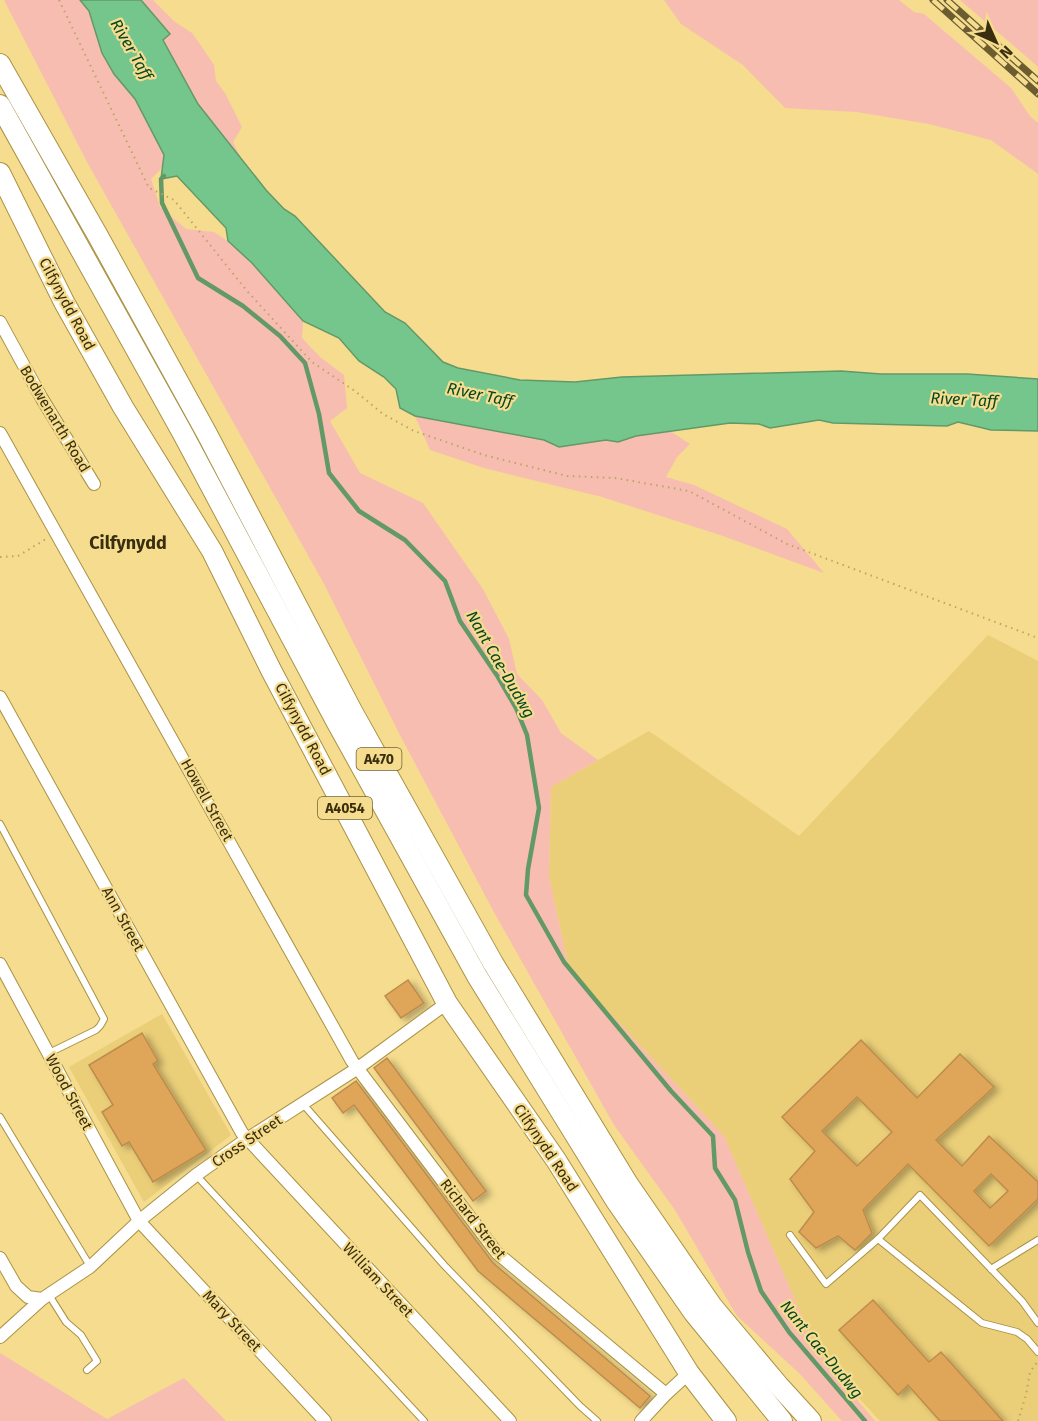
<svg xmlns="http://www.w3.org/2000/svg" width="1038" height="1421" font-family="'Fira Sans',sans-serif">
<defs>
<filter id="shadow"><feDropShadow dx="5" dy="3" stdDeviation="3" flood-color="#0004"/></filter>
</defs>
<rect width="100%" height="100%" fill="#f5dc8e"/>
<g fill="#eace78">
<polygon points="988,635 1038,661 1038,1421 880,1421 818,1353 724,1136 569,969 549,876 551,787 649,731 799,836"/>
<polygon points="162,1014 231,1135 144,1202 69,1067"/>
</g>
<g fill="#f7bdb1">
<polygon points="4,0 80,0 89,11 102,53 114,74 135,99 164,155 164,166 151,179 160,207 186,229 214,232 228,241 252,263 303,321 302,338 320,357 344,375 347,408 330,421 360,473 423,503 483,589 509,639 517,674 542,700 561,733 598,760 551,787 549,876 569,969 724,1136 818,1353 875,1421 842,1421 799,1373 737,1316 675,1210 614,1125 495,914 401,737 323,582 87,162"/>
<polygon points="141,0 153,0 175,22 192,33 204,50 214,65 216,81 225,93 242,127 233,142 244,164 198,104 163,40 170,34"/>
<polygon points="664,0 899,0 914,12 924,14 1011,88 1030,116 1038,123 1038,174 991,140 929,124 857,112 785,108 743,65 681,24"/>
<polygon points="960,0 1038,0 1038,67 1028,58"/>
<polygon points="415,416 544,440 559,447 606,440 618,442 636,436 670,431 690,444 677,457 666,477 694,485 787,529 824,573 723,536 602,497 484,468 430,450"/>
<polygon points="0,1353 107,1419 184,1378 226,1421 0,1421"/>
</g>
<polygon fill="#75c68d" stroke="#639967" stroke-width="1.5" points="80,0 141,0 170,34 163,40 198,104 266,190 284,209 295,216 385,312 405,323 443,362 458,368 520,380 575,382 622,377 841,371 881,374 967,374 1038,379 1038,431 991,430 958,422 947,426 833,423 819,420 770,428 759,424 730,423 636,436 618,442 606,440 559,447 544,440 415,416 400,408 396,389 384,377 359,361 339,338 303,321 252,263 228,241 226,228 177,176 161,179 164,155 135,99 114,74 102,53 89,11"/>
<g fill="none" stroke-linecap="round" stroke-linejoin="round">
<polyline stroke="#639967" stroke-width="4.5" points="164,176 161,179 162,203 198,278 243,306 280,336 305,363 319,414 329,473 359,511 405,540 445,581 460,621 498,677 516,708 527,735 539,808 528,869 526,895 564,962 671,1091 713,1136 715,1168 735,1200 748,1252 761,1291 789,1332 865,1421"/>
</g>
<g fill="#dfa65a" stroke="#bd8c4c" stroke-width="1.5" fill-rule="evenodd" filter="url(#shadow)">
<polygon points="408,980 424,1003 401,1018 385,996"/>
<polygon points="142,1033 158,1061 153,1064 206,1150 153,1182 129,1142 122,1146 102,1112 113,1105 89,1065"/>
<path d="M 861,1040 L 917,1098 L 960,1054 L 994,1087 L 936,1140 L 962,1166 L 989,1136 L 1038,1182 L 1038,1199 L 989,1246 L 908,1164 L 863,1210 L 872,1233 L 855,1250 L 838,1236 L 816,1248 L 799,1232 L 814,1212 L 790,1179 L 815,1151 L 782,1117 ZM 857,1097 L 892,1132 L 857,1166 L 822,1131 ZM 991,1174 L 1008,1191 L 990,1208 L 974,1191 Z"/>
<polygon points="387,1058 486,1191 473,1201 374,1068"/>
<polygon points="356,1081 493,1263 650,1396 640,1408 478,1271 354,1105 343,1113 332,1098"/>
<polygon points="873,1300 929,1362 941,1352 1003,1421 940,1421 908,1385 898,1395 839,1330"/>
</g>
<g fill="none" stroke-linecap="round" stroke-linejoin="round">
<g stroke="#aa9245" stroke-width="8">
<g id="service">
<polyline points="0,824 104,1019 100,1026 96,1030 49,1053"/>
<polyline points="303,1104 444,1265 580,1406 597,1421"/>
<polyline points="0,1117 90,1266"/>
<polyline points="196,1175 424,1421"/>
<polyline points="790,1235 826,1284 878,1239 920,1195 1022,1301 1038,1323"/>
<polyline points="878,1239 982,1323 1017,1332 1027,1339 1038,1352"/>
<polyline points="991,1269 1038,1240"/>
<polyline points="49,1295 66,1322 81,1335 97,1361 87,1370"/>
</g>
</g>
<g stroke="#aa9245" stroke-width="14">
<g id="minor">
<polyline points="0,322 41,397 94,484"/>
<polyline points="0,433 352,1061 497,1253 666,1394"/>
<polyline points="0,697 242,1133 510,1421"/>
<polyline points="0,964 139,1221 325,1421"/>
<polyline points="0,1258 16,1286 28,1297 42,1299 90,1267 139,1221 196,1175 247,1139 358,1068 447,1003"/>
<polyline points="0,1337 42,1299"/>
<polyline points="641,1421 666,1394 689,1373"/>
</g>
</g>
<g stroke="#aa9245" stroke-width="22">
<polyline id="primary" points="0,173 64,302 123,407 212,551 271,670 447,1003 556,1160 689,1373 726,1421"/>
</g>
<g stroke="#aa9245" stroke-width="22">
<g id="trunk">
<polyline points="0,64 98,236 206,432 352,711 493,963 628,1184 712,1306 779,1386 811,1421"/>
<polyline points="0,105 183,434 336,721 477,976 616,1201 694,1313 782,1421"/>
</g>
</g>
<g stroke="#baa566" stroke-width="2" stroke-dasharray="1.5 4.5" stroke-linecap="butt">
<polyline points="59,0 149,188 174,200 247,291 312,362 355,391 383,414 414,431 484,455 567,476 615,478 689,491 787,544 1038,638"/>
<polyline points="0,557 18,556 46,539"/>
<polyline points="1018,1421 1026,1395 1030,1372 1038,1361"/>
</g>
<use href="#service" stroke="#fff" stroke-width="6"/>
<use href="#minor" stroke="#fff" stroke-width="12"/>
<use href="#primary" stroke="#fff" stroke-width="20"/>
<use href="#trunk" stroke="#fff" stroke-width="20"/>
<g stroke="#6b5d30" stroke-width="7">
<g id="rail">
<polyline points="933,0 1038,94"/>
<polyline points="947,0 1038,81"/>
</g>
</g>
<use href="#rail" stroke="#f5dc8e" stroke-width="4.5" stroke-dasharray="14" stroke-linecap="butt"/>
</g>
<g text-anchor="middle" stroke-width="4.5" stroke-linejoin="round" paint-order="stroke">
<g fill="#f5dc8e" stroke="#716334" stroke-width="1.5">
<rect x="356.5" y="748" width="45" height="22" rx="4.5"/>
<rect x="318" y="797" width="54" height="22" rx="4.5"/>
</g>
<g font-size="14" font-weight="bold" fill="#392f0e">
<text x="379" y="764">A470</text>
<text x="345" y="813">A4054</text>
</g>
<g font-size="15" fill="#392f0e" stroke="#f5dc8e">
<text transform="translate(67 304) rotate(62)" y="5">Cilfynydd Road</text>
<text transform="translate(55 419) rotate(59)" y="5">Bodwenarth Road</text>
<text transform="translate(303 729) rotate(62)" y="5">Cilfynydd Road</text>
<text transform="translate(207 800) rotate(61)" y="5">Howell Street</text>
<text transform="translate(123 919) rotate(61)" y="5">Ann Street</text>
<text transform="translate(69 1092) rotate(62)" y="5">Wood Street</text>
<text transform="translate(247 1141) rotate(-34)" y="5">Cross Street</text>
<text transform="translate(546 1148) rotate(56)" y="5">Cilfynydd Road</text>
<text transform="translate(473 1219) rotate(52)" y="5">Richard Street</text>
<text transform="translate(378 1280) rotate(47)" y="5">William Street</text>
<text transform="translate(232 1321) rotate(47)" y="5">Mary Street</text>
</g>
<g font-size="16" font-style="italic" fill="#064622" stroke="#f5dc8e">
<text transform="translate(132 49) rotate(60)" y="6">River Taff</text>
<text transform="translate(480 394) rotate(12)" y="6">River Taff</text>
<text transform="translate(964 399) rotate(3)" y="6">River Taff</text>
<text transform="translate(501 664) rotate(60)" y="6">Nant Cae-Dudwg</text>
<text transform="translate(822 1349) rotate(51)" y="6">Nant Cae-Dudwg</text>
</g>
<g font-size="18" font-weight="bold" fill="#392f0e" stroke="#f5dc8e">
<text x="128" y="549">Cilfynydd</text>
</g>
</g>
<g transform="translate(996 42) rotate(135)" stroke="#f5dc8e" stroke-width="4.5" paint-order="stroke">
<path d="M0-4.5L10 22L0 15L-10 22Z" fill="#392f0e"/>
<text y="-9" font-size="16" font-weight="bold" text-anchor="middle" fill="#392f0e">N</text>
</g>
</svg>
